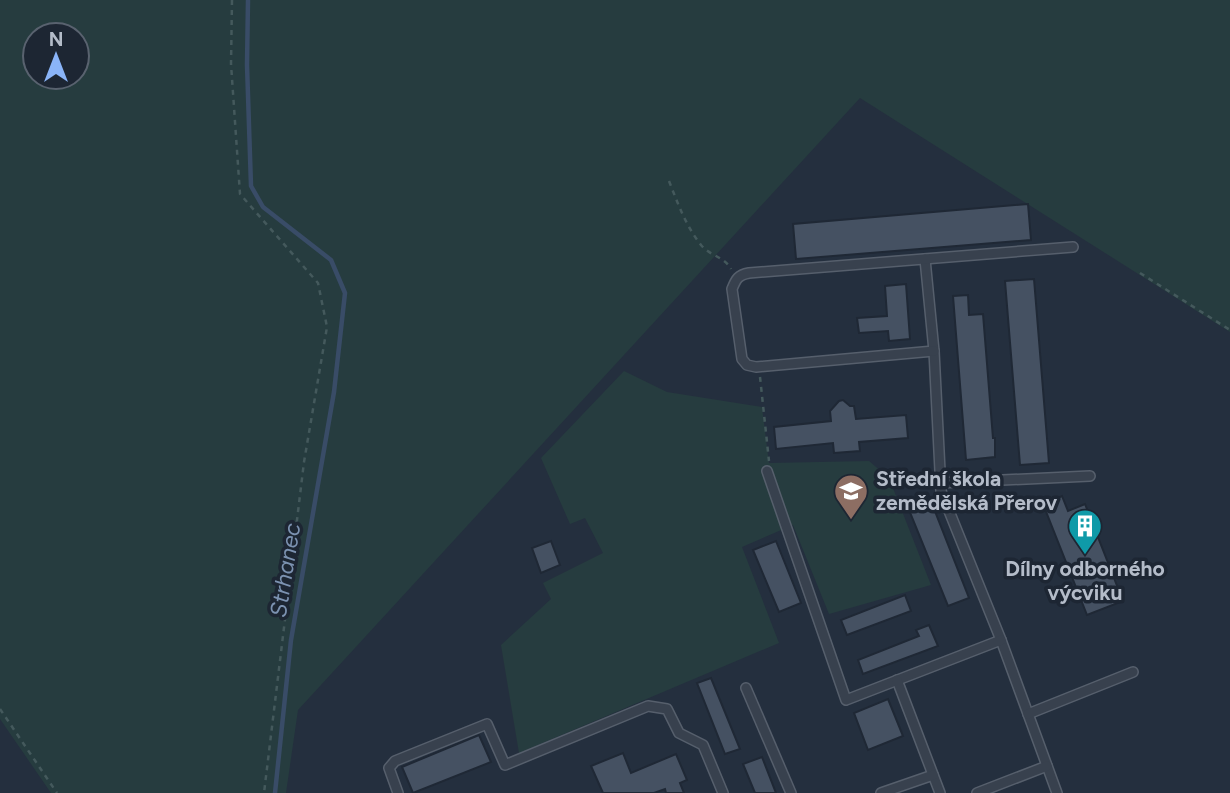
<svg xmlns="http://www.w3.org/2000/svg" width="1230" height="793" font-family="Figtree,sans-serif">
<rect width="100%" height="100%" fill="#242f3e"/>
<g fill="#263c3f" fill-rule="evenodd">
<path d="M 0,0 L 1230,0 L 1230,332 L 860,98 L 298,710 L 286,793 L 51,793 L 0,719 ZM 35,35 L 77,35 L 77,77 L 35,77 Z"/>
<polygon points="624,371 667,392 762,407 769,463 869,461 889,478 931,585 829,614 793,525 742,547 779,643 519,753 501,645 551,599 543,583 603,553 585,518 570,524 541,458"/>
</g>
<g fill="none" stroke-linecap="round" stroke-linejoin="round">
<polyline stroke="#394c67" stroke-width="4.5" points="248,0 247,65 251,186 263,207 331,260 345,293 334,392 291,640 275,793"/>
</g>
<g fill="#455162" stroke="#1f2835" stroke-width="2">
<polygon points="1028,204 1031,240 796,259 793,224"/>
<polygon points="1034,279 1049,463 1020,465 1005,281"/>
<polygon points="906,284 910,339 889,341 888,331 859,333 857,318 887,316 885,286"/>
<polygon points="968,295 969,315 983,314 993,438 995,438 995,457 966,460 953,296"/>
<polygon points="843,400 850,406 854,406 856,419 906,415 908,438 859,442 860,451 834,453 833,443 776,449 774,427 831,421 830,411 839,401"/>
<polygon points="929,496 969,598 948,606 907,505"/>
<polygon points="1062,496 1068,511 1085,504 1123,601 1087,615 1043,504"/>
<polygon points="551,541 560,565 541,573 532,548"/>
<polygon points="776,541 801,603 779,612 753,550"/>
<polygon points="905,595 911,611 847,635 841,620"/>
<polygon points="929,625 938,646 863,674 858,660 919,636 916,630"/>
<polygon points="711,678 740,749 725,754 697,683"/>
<polygon points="888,699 903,736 868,750 854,713"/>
<polygon points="479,735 491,762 413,793 402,767"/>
<polygon points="623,753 631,773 676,754 687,780 680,783 684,793 666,793 665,789 654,793 603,793 591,766"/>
<polygon points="762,757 776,793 755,793 743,764"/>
</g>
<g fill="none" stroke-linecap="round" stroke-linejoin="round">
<g stroke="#565f6c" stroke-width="12">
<g id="service">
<polyline points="925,259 934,351 941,491 1001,640 1057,793"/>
<path d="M 934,351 L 756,367 L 747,365 L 742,359 L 732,289 C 736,279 738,275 749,273 L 1073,247"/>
<polyline points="767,471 846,700 1001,640"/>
<polyline points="940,483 1090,476"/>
<polyline points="897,680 940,793"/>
<polyline points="746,688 791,793"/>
<polyline points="1028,714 1133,672"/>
<polyline points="398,793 389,768 395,761 487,724 505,765 648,706 667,709 679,733 703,745 723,793"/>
<polyline points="881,793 933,775"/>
<polyline points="977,793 1047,766"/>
</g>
</g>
<g stroke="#44595c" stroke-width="2.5" stroke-dasharray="5 5" stroke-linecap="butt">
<polyline points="232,0 231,64 240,194 318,283 327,327 304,462 264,793"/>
<path d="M 669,181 C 678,204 686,226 701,245 C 710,256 725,257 731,269"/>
<polyline points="1140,273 1230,330"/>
<polyline points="760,377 769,461"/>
<polyline points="0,709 57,793"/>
</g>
<use href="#service" stroke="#38414e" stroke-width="9"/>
</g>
<defs>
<g id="school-pin" transform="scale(1.75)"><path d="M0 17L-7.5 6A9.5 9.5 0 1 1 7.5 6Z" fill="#8d6e63" stroke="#1d2633"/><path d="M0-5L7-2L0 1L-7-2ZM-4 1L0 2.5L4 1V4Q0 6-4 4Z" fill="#fff"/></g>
<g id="building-pin" transform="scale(1.75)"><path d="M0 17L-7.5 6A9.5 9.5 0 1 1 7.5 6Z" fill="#0f9aa8" stroke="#1d2633"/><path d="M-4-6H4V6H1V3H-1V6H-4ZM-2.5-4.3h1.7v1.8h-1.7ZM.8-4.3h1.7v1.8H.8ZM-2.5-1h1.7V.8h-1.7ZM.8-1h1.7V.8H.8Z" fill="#fff"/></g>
</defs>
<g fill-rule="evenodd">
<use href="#school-pin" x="851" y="491"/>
<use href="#building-pin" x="1085" y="526"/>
</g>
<g text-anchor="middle" stroke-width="7" stroke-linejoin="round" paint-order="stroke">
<g font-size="21" font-weight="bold" fill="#b4bcc9" stroke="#1d2633" text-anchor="start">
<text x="876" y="486">Střední škola<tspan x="876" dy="24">zemědělská Přerov</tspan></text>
<text x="1085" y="576" text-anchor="middle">Dílny odborného<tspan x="1085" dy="24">výcviku</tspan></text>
</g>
<g font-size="23" font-style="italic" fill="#7c92b1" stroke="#1d2633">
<text transform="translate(285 570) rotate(-81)" y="8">Strhanec</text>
</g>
</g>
<g transform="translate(56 56)"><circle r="33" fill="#1d2633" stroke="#59626f" stroke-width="2"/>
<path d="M0-5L12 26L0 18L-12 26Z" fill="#8ab4f8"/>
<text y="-10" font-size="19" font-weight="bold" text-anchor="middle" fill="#b4bcc9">N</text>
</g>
</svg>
